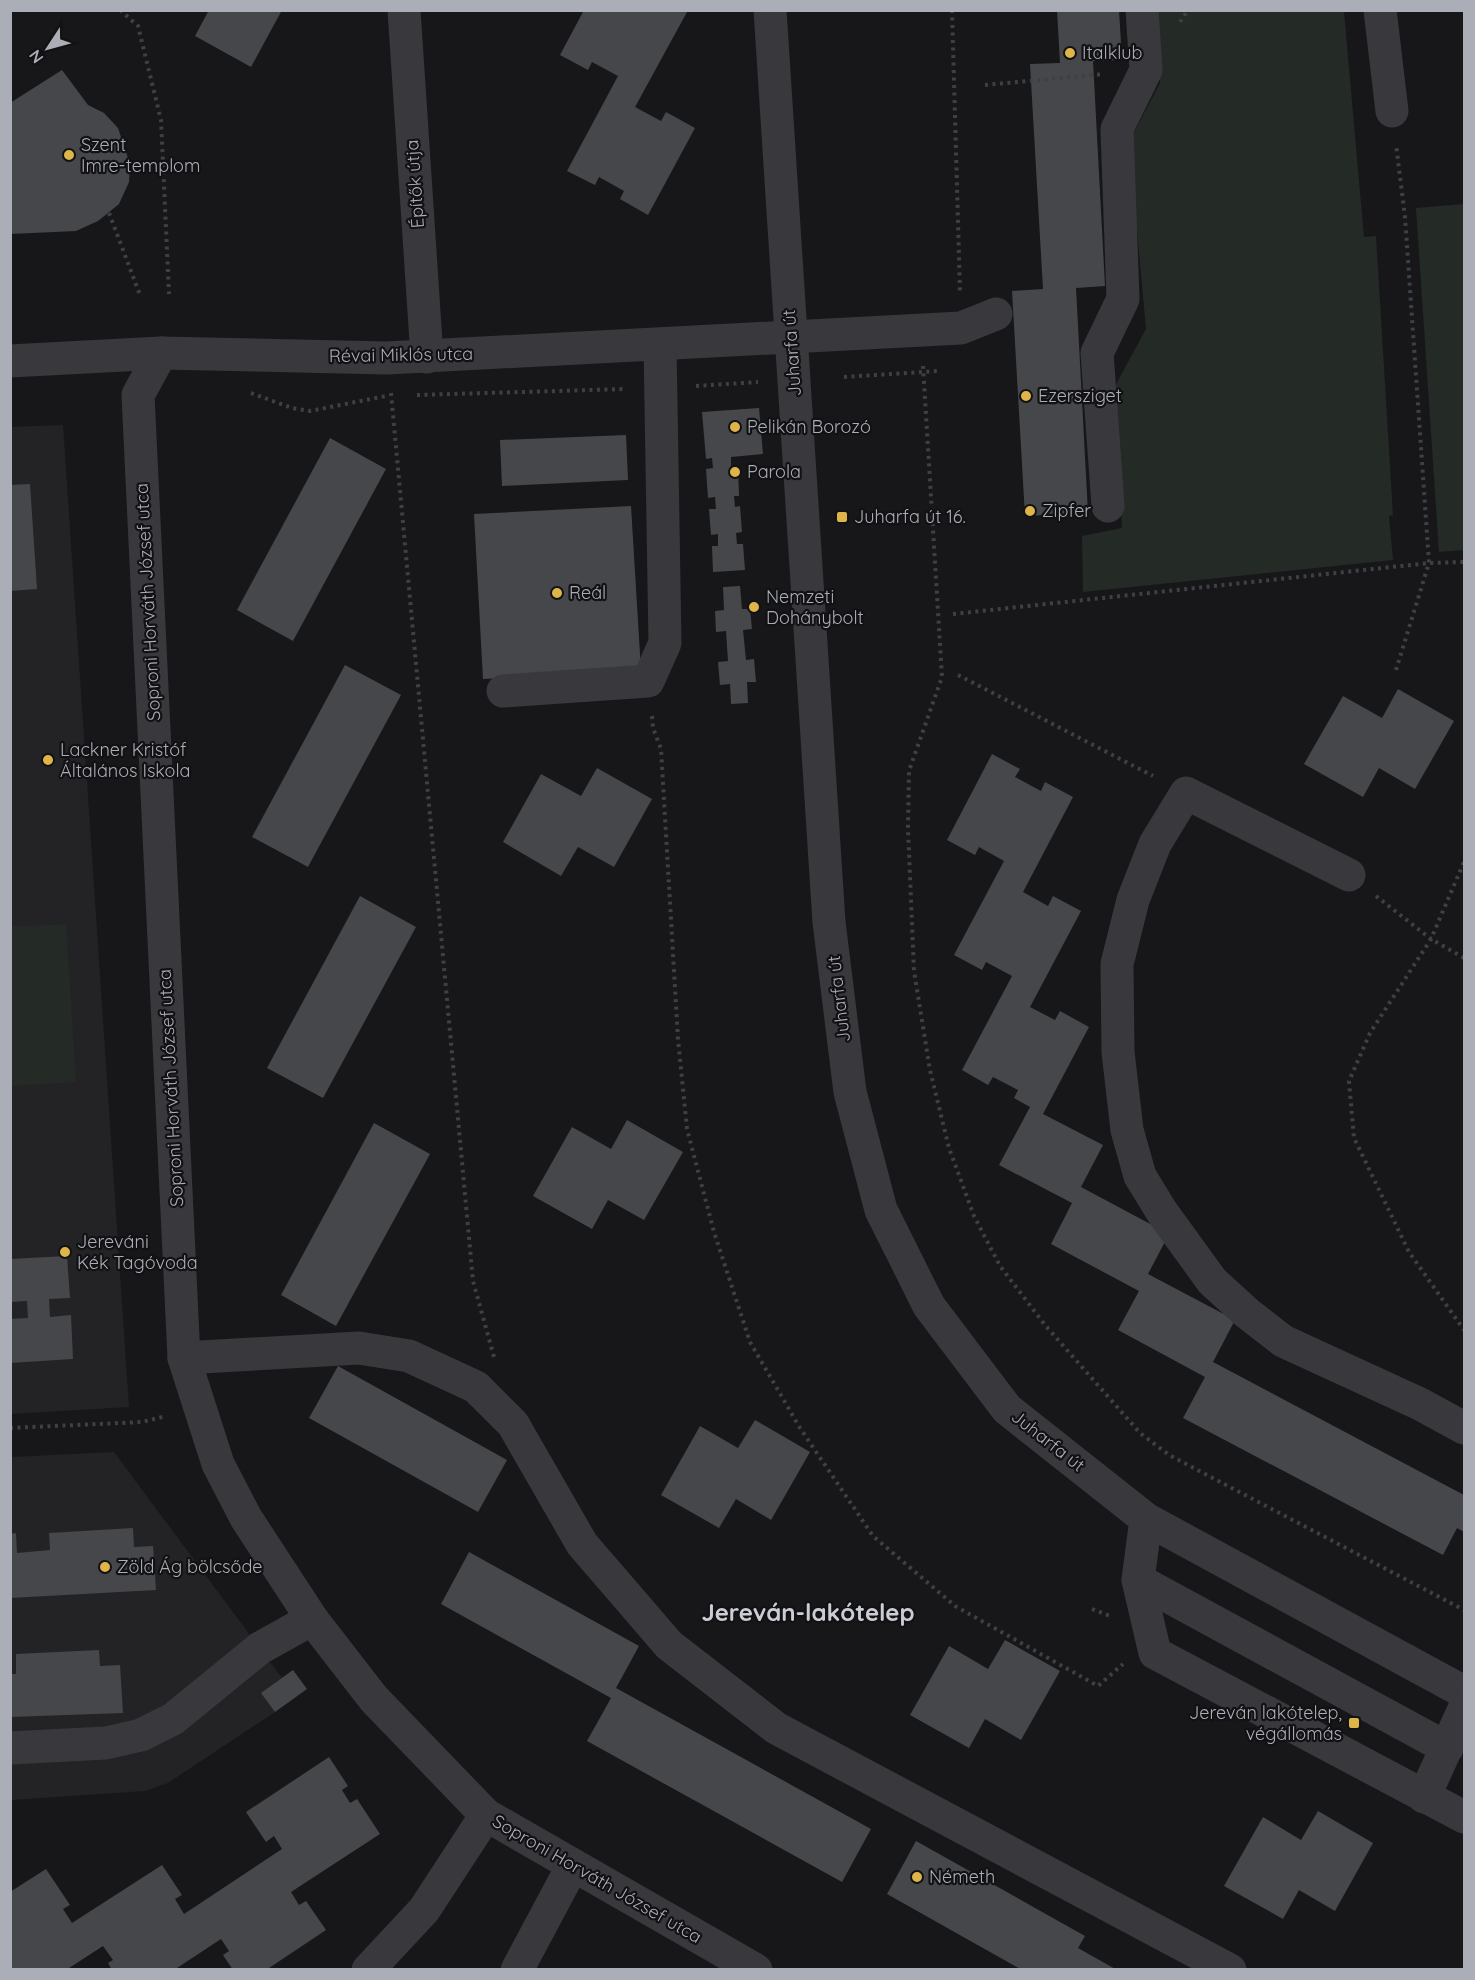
<svg xmlns="http://www.w3.org/2000/svg" width="1475" height="1980" font-family="Quicksand,sans-serif">
<rect width="100%" height="100%" fill="#171719"/>
<g fill="#232326">
<polygon points="63,425 129,1407 11,1414 11,427"/>
<polygon points="114,1452 282,1678 262,1693 275,1712 168,1783 145,1791 11,1800 10,1457"/>
</g>
<g fill="#242a25">
<polygon points="1155,11 1344,11 1364,237 1376,236 1393,515 1389,516 1393,560 1083,592 1082,536 1122,528 1115,386 1146,329 1129,142 1160,83"/>
<polygon points="1464,204 1464,550 1439,552 1416,208"/>
<polygon points="66,924 76,1082 11,1086 11,927"/>
</g>
<g fill="#46474b">
<polygon points="209,10 282,10 251,67 195,36"/>
<polygon points="584,10 687,12 635,107 661,121 666,112 695,128 648,215 620,199 624,191 599,177 595,185 567,171 618,76 592,62 588,70 560,55"/>
<polygon points="1057,10 1119,10 1122,60 1093,61 1105,286 1076,288 1088,513 1025,516 1012,291 1043,289 1030,64 1060,63"/>
<polygon points="62,70 88,105 104,113 118,128 130,164 129,182 119,204 98,221 76,231 10,234 10,103"/>
<polygon points="759,408 763,454 731,457 731,467 738,467 739,496 734,496 735,507 740,506 742,532 736,533 737,544 743,544 745,570 713,572 712,546 718,546 718,534 711,535 709,509 716,509 715,497 708,498 706,469 713,468 712,458 706,459 702,412"/>
<polygon points="626,435 628,480 502,486 500,440"/>
<polygon points="330,438 386,469 293,641 237,610"/>
<polygon points="30,484 37,589 10,591 10,485"/>
<polygon points="631,506 641,671 483,679 474,514"/>
<polygon points="740,586 742,609 750,609 752,629 743,630 746,660 754,659 756,682 747,682 748,703 731,704 730,684 720,685 718,662 728,661 726,631 716,632 715,611 724,610 723,587"/>
<polygon points="345,665 401,695 308,867 252,837"/>
<polygon points="1398,689 1454,721 1415,789 1379,768 1363,797 1304,764 1343,696 1382,718"/>
<polygon points="992,754 1020,769 1015,777 1041,791 1045,782 1073,797 1023,892 1048,906 1053,896 1081,911 1030,1007 1055,1020 1060,1011 1089,1027 1043,1114 1103,1145 1081,1187 1169,1234 1148,1274 1235,1320 1213,1362 1464,1495 1464,1532 1457,1528 1443,1555 1183,1418 1205,1377 1118,1330 1139,1291 1051,1244 1072,1203 999,1165 1030,1107 1014,1098 1018,1090 993,1077 988,1085 962,1070 1012,976 986,962 982,970 954,955 1004,861 979,847 975,855 947,840"/>
<polygon points="597,768 652,799 614,867 578,847 561,876 503,842 541,774 581,796"/>
<polygon points="360,896 416,927 323,1098 267,1068"/>
<polygon points="627,1120 683,1152 644,1220 608,1200 592,1229 533,1196 572,1127 611,1149"/>
<polygon points="374,1123 430,1154 336,1326 281,1295"/>
<polygon points="67,1256 70,1298 49,1299 50,1317 71,1315 73,1359 10,1363 10,1319 28,1318 27,1301 10,1302 10,1259"/>
<polygon points="338,1366 507,1460 478,1512 309,1418"/>
<polygon points="755,1420 810,1452 771,1520 736,1499 719,1528 661,1495 700,1426 738,1448"/>
<polygon points="133,1528 134,1547 153,1546 156,1590 10,1598 10,1534 16,1533 17,1553 50,1550 49,1533"/>
<polygon points="469,1552 639,1646 616,1688 871,1829 842,1882 587,1741 611,1698 441,1604"/>
<polygon points="1005,1640 1060,1671 1021,1740 985,1719 969,1748 910,1715 949,1646 988,1669"/>
<polygon points="99,1650 100,1666 120,1665 123,1713 10,1717 10,1674 16,1674 16,1654"/>
<polygon points="293,1670 307,1689 275,1712 261,1693"/>
<polygon points="329,1757 348,1786 342,1790 350,1803 357,1799 380,1834 291,1892 299,1905 306,1901 326,1930 266,1970 233,1970 223,1955 229,1951 221,1939 174,1970 112,1970 108,1963 113,1960 103,1946 66,1970 10,1970 10,1892 46,1869 70,1905 63,1909 72,1923 162,1865 182,1895 175,1899 184,1914 282,1849 274,1836 266,1842 246,1812"/>
<polygon points="1318,1811 1373,1843 1335,1911 1299,1890 1283,1919 1224,1886 1263,1817 1301,1840"/>
<polygon points="916,1841 1085,1936 1078,1948 1117,1970 1022,1970 887,1894"/>
</g>
<g fill="none" stroke-linecap="round" stroke-linejoin="round">
<g stroke="#3f4044" stroke-width="4" stroke-dasharray="3 4.5" stroke-linecap="butt">
<polyline points="120,10 138,26 161,120 169,294"/>
<polyline points="952,10 960,292"/>
<polyline points="1180,22 1188,10"/>
<polyline points="985,85 1104,74"/>
<polyline points="109,213 140,295"/>
<polyline points="923,366 942,677 909,771 908,829 914,971 930,1070 949,1148 974,1216 1000,1266 1045,1325 1140,1433 1169,1455 1464,1610"/>
<polyline points="844,377 938,371"/>
<polyline points="696,386 758,382"/>
<polyline points="251,393 292,408 310,411 386,396"/>
<polyline points="391,393 473,1281 494,1357"/>
<polyline points="417,395 626,389"/>
<polyline points="953,614 1429,563 1464,562"/>
<polyline points="1396,670 1429,563 1405,217 1396,144"/>
<polyline points="958,675 1153,776"/>
<polyline points="652,716 653,728 661,749 678,1039 687,1129 714,1232 750,1342 800,1428 873,1536 955,1606 1098,1686 1123,1664"/>
<polyline points="1376,896 1431,939 1464,862"/>
<polyline points="1464,958 1431,939 1370,1033 1349,1081 1354,1138 1409,1252 1464,1330"/>
<polyline points="10,1428 142,1422 166,1416"/>
<polyline points="1092,1609 1110,1616"/>
</g>
<g stroke="#39393d" stroke-width="33">
<polyline points="404,10 427,357"/>
<polyline points="770,10 829,922 850,1092 881,1210 929,1306 1007,1409 1146,1519 1464,1692"/>
<polyline points="1380,10 1392,111"/>
<polyline points="161,353 138,395 184,1358 218,1464 246,1518 312,1619 374,1699 486,1815 756,1970"/>
<polyline points="10,361 161,353 387,358 961,328 996,314"/>
<polyline points="1108,506 1097,353 1123,299 1117,129 1146,70 1142,10"/>
<polyline points="503,691 648,681 665,643 660,345"/>
<polyline points="1349,875 1186,793 1155,844 1133,900 1117,964 1118,1052 1127,1130 1140,1176 1162,1212 1212,1281 1247,1313 1283,1341 1420,1404 1464,1428"/>
<polyline points="184,1358 359,1348 409,1356 476,1387 513,1424 582,1544 669,1645 776,1728 1230,1970"/>
<polyline points="1146,1519 1138,1580 1155,1653 1464,1817"/>
<polyline points="1138,1580 1447,1748"/>
<polyline points="10,1748 106,1743 141,1735 173,1719 260,1648 312,1619"/>
<polyline points="1424,1797 1464,1709"/>
<polyline points="368,1970 424,1910 486,1815"/>
<polyline points="517,1970 573,1865"/>
</g>
</g>
<g fill="#dfb449" stroke="#121214" stroke-width="2">
<circle cx="1070" cy="53" r="6"/>
<circle cx="69" cy="155" r="6"/>
<circle cx="1026" cy="396" r="6"/>
<circle cx="735" cy="427" r="6"/>
<circle cx="735" cy="472" r="6"/>
<circle cx="1030" cy="511" r="6"/>
<rect x="836" y="511" width="12" height="12" rx="3"/>
<circle cx="557" cy="593" r="6"/>
<circle cx="754" cy="607" r="6"/>
<circle cx="48" cy="760" r="6"/>
<circle cx="65" cy="1252" r="6"/>
<circle cx="105" cy="1567" r="6"/>
<rect x="1348" y="1717" width="12" height="12" rx="3"/>
<circle cx="917" cy="1877" r="6"/>
</g>
<g text-anchor="middle" stroke-width="4.5" stroke-linejoin="round" paint-order="stroke">
<g font-size="18" fill="#abaeb7" stroke="#121214" text-anchor="start">
<text x="1082" y="59">Italklub</text>
<text x="81" y="151">Szent<tspan x="81" dy="21">Imre-templom</tspan></text>
<text x="1038" y="402">Ezersziget</text>
<text x="747" y="433">Pelikán Borozó</text>
<text x="747" y="478">Parola</text>
<text x="1042" y="517">Zipfer</text>
<text x="854" y="523">Juharfa út 16.</text>
<text x="569" y="599">Reál</text>
<text x="766" y="603">Nemzeti<tspan x="766" dy="21">Dohánybolt</tspan></text>
<text x="60" y="756">Lackner Kristóf<tspan x="60" dy="21">Általános Iskola</tspan></text>
<text x="77" y="1248">Jereváni<tspan x="77" dy="21">Kék Tagóvoda</tspan></text>
<text x="117" y="1573">Zöld Ág bölcsőde</text>
<text x="1342" y="1719" text-anchor="end">Jereván lakótelep,<tspan x="1342" dy="21">végállomás</tspan></text>
<text x="929" y="1883">Németh</text>
</g>
<g font-size="18" fill="#abaeb7" stroke="#121214">
<text transform="translate(415 184) rotate(-94)" y="6">Építők útja</text>
<text transform="translate(792 353) rotate(-94)" y="6">Juharfa út</text>
<text transform="translate(401 355) rotate(-1)" y="6">Révai Miklós utca</text>
<text transform="translate(148 602) rotate(-93)" y="6">Soproni Horváth József utca</text>
<text transform="translate(839 999) rotate(-97)" y="6">Juharfa út</text>
<text transform="translate(171 1088) rotate(-93)" y="6">Soproni Horváth József utca</text>
<text transform="translate(1048 1441) rotate(38)" y="6">Juharfa út</text>
<text transform="translate(597 1879) rotate(30)" y="6">Soproni Horváth József utca</text>
</g>
<g font-size="24" font-weight="bold" fill="#cbcdd4" stroke="#121214">
<text x="808" y="1621">Jereván-lakótelep</text>
</g>
</g>
<rect width="1475" height="1980" fill="none" stroke="#abaeb7" stroke-width="24"/>
<g transform="translate(48 48) rotate(234)" stroke="#121214" stroke-width="4.5" paint-order="stroke">
<path d="M0-4.5L10 22L0 15L-10 22Z" fill="#abaeb7"/>
<text y="-9" font-size="16" font-weight="bold" text-anchor="middle" fill="#abaeb7">N</text>
</g>
</svg>
